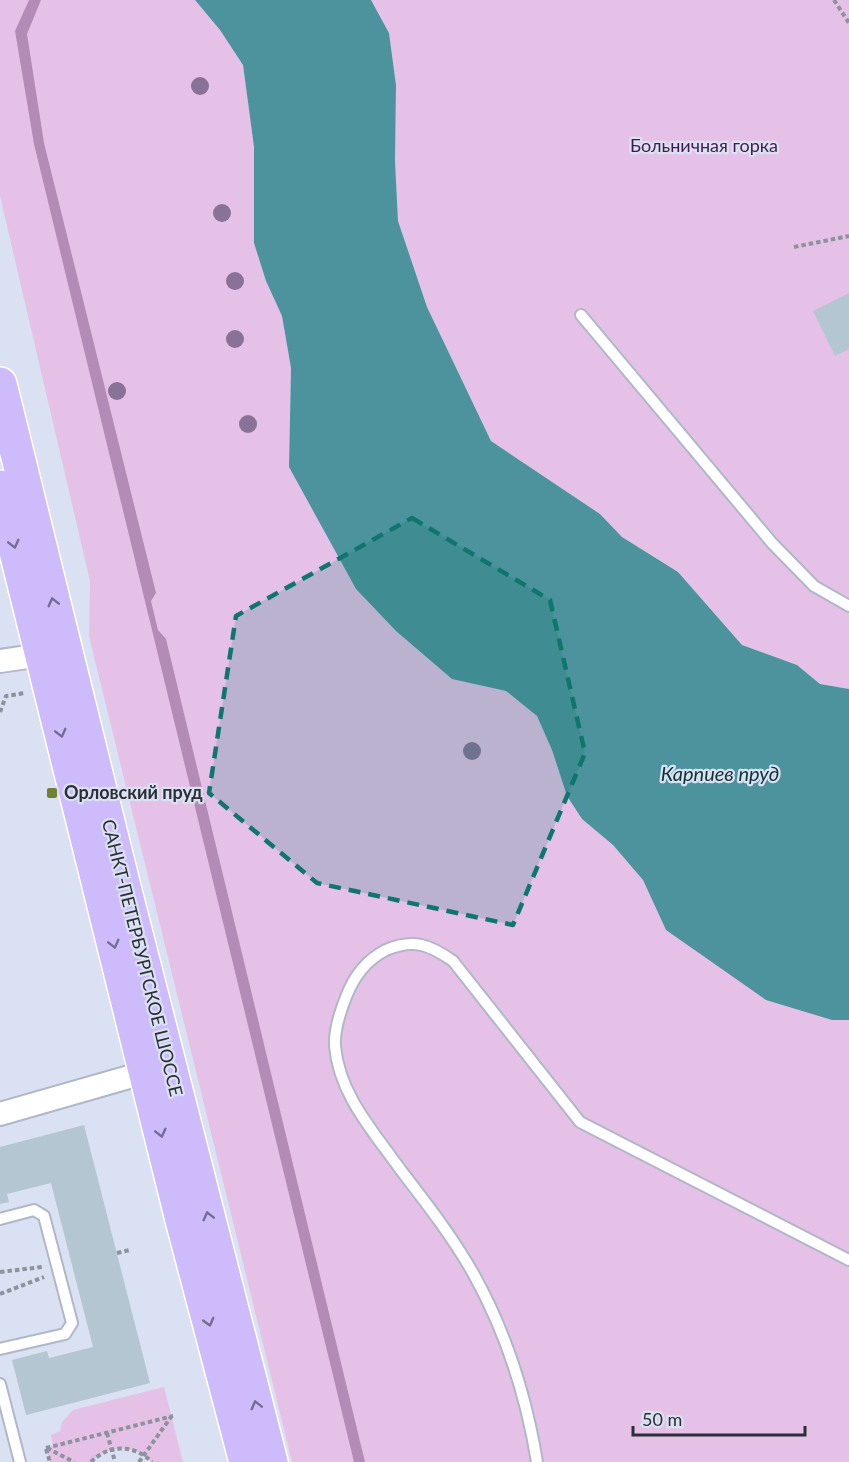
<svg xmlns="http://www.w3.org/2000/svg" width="849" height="1462" font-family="Lato,sans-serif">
<rect width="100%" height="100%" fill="#d9e1f2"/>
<g fill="#e5c1e7">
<polygon points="0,0 195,0 220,30 243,65 254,147 254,243 266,281 282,316 291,368 289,467 356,589 396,631 452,679 506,691 537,716 552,750 567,796 582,819 613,845 643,880 666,930 713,960 832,1020 849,1020 849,1462 292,1462 89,636 90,581 0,196"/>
<polygon points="371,0 849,0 849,689 820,684 797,665 742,645 678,572 622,537 600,514 491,441 427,307 398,221 395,161 396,85 389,33"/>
<polygon points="164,1387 183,1462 152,1462 137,1451 120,1448 104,1452 91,1462 50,1462 46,1448 53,1446 51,1435 60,1431 62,1422 73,1410"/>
</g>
<polygon fill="#b28cb5" points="29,0 41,0 27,34 44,143 156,593 151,601 158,630 166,639 365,1462 354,1462 34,144 15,31"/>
<polygon fill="#4c939d" points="195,0 371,0 389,33 396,85 395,161 398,221 427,307 491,441 600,514 622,537 678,572 742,645 797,665 820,684 849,689 849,1020 832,1020 766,1000 666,930 643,880 613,845 582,819 567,796 552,750 537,716 506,691 452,679 396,631 356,589 289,467 291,368 282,316 266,281 254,243 254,147 243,65 220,30"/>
<g fill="#b4c6d1">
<polygon points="849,293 849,349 835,356 813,311"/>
<polygon points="84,1125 150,1383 26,1415 12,1360 47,1351 49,1358 93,1347 51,1183 7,1194 9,1202 0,1204 0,1147"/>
</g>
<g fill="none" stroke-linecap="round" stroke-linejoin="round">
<g stroke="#afb7c8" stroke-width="14">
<g id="lane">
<polyline points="581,315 772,543 814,586 849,606"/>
<polyline points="0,1219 34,1210 44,1216 72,1323 65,1334 0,1349"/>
<polyline points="0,1384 20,1462"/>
<path d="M 537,1462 C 526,1395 506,1332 473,1273 C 452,1236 426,1203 400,1169 C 373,1131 339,1094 335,1046 C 334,1030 340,1012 346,997 C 354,976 366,960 386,950 C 414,938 430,945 453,961 L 580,1122 L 849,1260"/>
</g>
</g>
<g stroke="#afb7c8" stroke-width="26">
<g id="street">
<polyline points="0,661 55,653"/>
<polyline points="0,1114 157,1069"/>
</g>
</g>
<g stroke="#fff" stroke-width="36">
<g id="primary">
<polyline points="0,384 123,883 271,1462"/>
<polyline points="0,487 182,1220 246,1462"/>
</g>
</g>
<g stroke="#8c929e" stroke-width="4" stroke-dasharray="4.5 3" stroke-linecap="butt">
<polyline points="834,0 849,23"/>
<polyline points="794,247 849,236"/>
<polyline points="0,712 6,696 25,693"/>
<polyline points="117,1253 130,1250"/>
<polyline points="0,1272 42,1267"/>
<polyline points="0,1294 44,1277"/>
<polyline points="107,1433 115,1462"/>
<polyline points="46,1448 173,1416"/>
<polyline points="47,1448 74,1462"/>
<polyline points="46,1449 50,1462"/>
<path d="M 91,1462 C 109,1444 134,1444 152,1462"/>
<polyline points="139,1462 171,1417"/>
</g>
<use href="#lane" stroke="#fff" stroke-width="10"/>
<use href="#street" stroke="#fff" stroke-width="22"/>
<use href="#primary" stroke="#cdbbfc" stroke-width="33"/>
</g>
<g fill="#897297">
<circle cx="200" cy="86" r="9"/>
<circle cx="222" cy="213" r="9"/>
<circle cx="235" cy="281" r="9"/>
<circle cx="235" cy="339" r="9"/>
<circle cx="117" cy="391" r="9"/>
<circle cx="248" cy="424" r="9"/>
<circle cx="472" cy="751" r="9"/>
</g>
<defs><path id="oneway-chevron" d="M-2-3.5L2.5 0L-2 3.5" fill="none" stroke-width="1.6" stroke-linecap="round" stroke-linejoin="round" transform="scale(1.5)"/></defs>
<g stroke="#746d8f">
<use href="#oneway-chevron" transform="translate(14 544) rotate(76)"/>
<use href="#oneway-chevron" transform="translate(53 602) rotate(-104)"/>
<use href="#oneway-chevron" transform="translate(61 733) rotate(76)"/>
<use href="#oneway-chevron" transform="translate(114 944) rotate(76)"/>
<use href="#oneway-chevron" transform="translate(161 1133) rotate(76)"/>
<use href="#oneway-chevron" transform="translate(208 1216) rotate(-104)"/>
<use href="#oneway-chevron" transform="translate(209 1322) rotate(75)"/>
<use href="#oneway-chevron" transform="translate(256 1405) rotate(-104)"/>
</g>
<path fill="#0f766e" fill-opacity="0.2" stroke="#0f766e" stroke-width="4.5" stroke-dasharray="12 8" stroke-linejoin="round" d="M 412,518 L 550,600 L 585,753 L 513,925 L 317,883 L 209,793 L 236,616 Z"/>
<rect fill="#718131" stroke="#d9e1f2" stroke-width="2" x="46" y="787" width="12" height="12" rx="3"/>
<g text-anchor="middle" stroke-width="4.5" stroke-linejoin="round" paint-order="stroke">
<g font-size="18" fill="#47184c" stroke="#d9e1f2">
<text x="704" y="152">Больничная горка</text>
</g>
<g font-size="18" font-weight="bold" fill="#2b2e35" stroke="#d9e1f2" text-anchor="start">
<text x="64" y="799">Орловский пруд</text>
</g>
<g font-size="18" fill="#2b2e35" stroke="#d9e1f2">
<text transform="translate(142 958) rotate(76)" y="6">САНКТ-ПЕТЕРБУРГСКОЕ ШОССЕ</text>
</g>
<g font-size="20" font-style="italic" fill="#0f3338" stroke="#d9e1f2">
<text x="720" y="781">Карпиев пруд</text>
</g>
</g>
<path d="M633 1426v9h172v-9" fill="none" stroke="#2b2e35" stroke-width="3"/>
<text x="642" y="1426" font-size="18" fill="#2b2e35" stroke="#d9e1f2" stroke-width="4.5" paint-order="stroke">50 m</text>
</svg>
